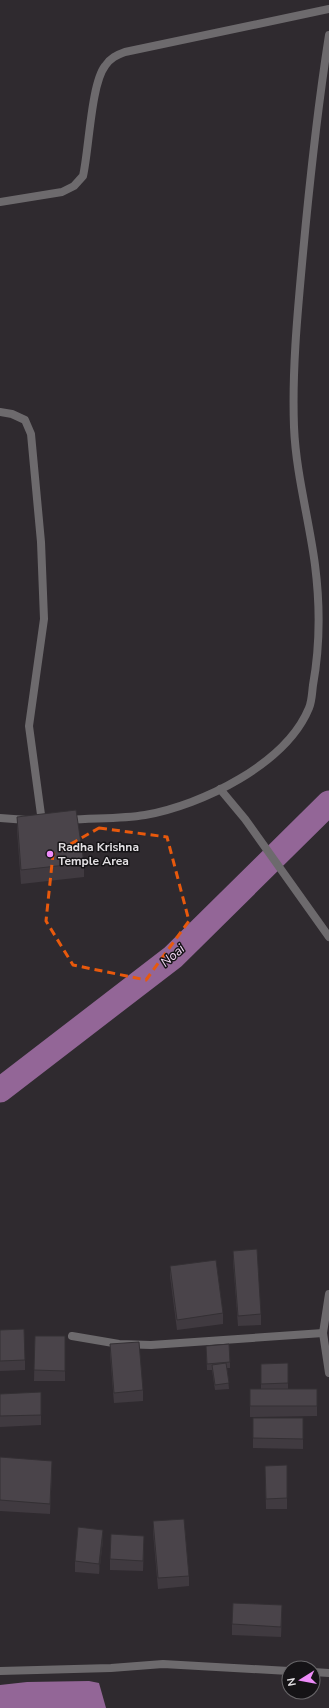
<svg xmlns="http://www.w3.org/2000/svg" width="329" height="1708" font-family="'Nunito Sans',sans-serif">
<rect width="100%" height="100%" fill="#2f2a2f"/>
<polygon fill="#936697" points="89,1681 99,1683 106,1708 0,1708 0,1685 27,1682"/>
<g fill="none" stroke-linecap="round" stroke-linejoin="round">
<polyline stroke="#936697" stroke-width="25" points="0,1090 173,957 329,803"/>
<g stroke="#6d6a6d" stroke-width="8">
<path d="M 0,202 L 62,192 L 74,186 L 83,176 C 89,150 91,84 105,66 C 110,58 117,55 125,52 L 329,9"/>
<polyline points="0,412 12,414 25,420 31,434 41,542 44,619 29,726 42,822"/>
<polyline points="220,789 245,819 329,937"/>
<polyline points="0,818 27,820"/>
<path d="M 69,820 C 94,818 121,819 145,815 C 202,805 286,764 309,708 C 312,701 312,692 313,685 C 320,646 320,604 315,565 C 309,519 296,474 294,427 C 292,373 297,318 302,264 C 309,187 317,111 329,35"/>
<polyline points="329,1294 323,1333 329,1373"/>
<polyline points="72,1336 119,1344 151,1345 323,1333"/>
<polyline points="0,1671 111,1668 163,1664 289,1671"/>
<polyline points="313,1672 329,1673"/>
</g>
</g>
<g fill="#403a40">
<polygon points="17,817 84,863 84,877 21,884 17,830"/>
<polygon points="233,1251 261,1314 261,1325 238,1326 233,1262"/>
<polygon points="170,1266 223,1313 223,1324 177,1330 170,1276"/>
<polygon points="0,1330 25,1360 25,1370 0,1371"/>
<polygon points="35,1336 65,1336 65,1381 34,1381"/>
<polygon points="110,1344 143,1390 143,1401 114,1403 110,1354"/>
<polygon points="206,1346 230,1362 230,1368 227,1368 229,1389 215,1390 212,1370 207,1370"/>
<polygon points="288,1363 288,1389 317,1389 317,1416 250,1417 250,1389 261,1389 261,1364"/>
<polygon points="0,1394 41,1415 41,1425 0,1427"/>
<polygon points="253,1418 303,1418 303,1449 253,1448"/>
<polygon points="0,1457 52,1471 50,1514 0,1511"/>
<polygon points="287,1465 287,1509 266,1509 265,1466"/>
<polygon points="153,1521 189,1576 189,1586 158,1589 153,1532"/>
<polygon points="103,1540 99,1574 75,1572 75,1561"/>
<polygon points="144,1546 143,1571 110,1570 110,1559"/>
<polygon points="282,1616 281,1637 232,1635 232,1624"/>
</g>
<g fill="#343034">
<polygon points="52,1461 52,1471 50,1514 50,1504"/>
<polygon points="103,1530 103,1540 99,1574 99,1564"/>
<polygon points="144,1536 144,1546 143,1571 143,1561"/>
<polygon points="282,1605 282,1616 281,1637 281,1627"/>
</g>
<g fill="#4a444a" stroke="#343034">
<polygon points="76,810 84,863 21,870 17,817"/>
<polygon points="257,1249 261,1314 238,1316 233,1251"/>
<polygon points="216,1260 223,1313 177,1320 170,1266"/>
<polygon points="24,1329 25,1360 0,1361 0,1330"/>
<polygon points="35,1336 65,1336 65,1371 34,1370"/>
<polygon points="139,1342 143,1390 114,1393 110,1344"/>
<polygon points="229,1344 230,1362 207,1364 206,1346"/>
<polygon points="226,1363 229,1383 215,1385 212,1365"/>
<polygon points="288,1363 288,1383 261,1384 261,1364"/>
<rect x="250" y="1389" width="67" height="17"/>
<polygon points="41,1392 41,1415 0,1416 0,1394"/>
<polygon points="253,1418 303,1418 303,1439 253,1438"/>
<polygon points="0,1457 52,1461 50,1504 0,1500"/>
<polygon points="287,1465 287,1498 266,1499 265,1466"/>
<polygon points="184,1519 189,1576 158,1578 153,1521"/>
<polygon points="78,1527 103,1530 99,1564 75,1561"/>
<polygon points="111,1534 144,1536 143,1561 110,1559"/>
<polygon points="233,1603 282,1605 281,1627 232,1624"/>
</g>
<path fill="none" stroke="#e8590c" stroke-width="3" stroke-dasharray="8 5" stroke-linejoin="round" d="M 99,828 L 167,837 L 189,921 L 146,980 L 73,965 L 46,921 L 53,854 Z"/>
<circle fill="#ee8cf9" stroke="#151316" stroke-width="1.5" cx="50" cy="854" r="4"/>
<g text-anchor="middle" stroke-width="3" stroke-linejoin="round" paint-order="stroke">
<g font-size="12" font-weight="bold" fill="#e3e0e3" stroke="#151316" text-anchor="start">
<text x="58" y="851">Radha Krishna<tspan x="58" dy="14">Temple Area</tspan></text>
</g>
<g font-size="13" font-style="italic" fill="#f4d9f6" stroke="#151316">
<text transform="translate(172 955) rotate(-41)" y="5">Noai</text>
</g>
</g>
<g transform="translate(301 1680) rotate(259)"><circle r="19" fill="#151316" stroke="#676568"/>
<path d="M0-3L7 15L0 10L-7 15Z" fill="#ee8cf9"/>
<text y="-6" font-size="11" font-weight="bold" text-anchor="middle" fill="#e3e0e3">N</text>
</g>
</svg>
